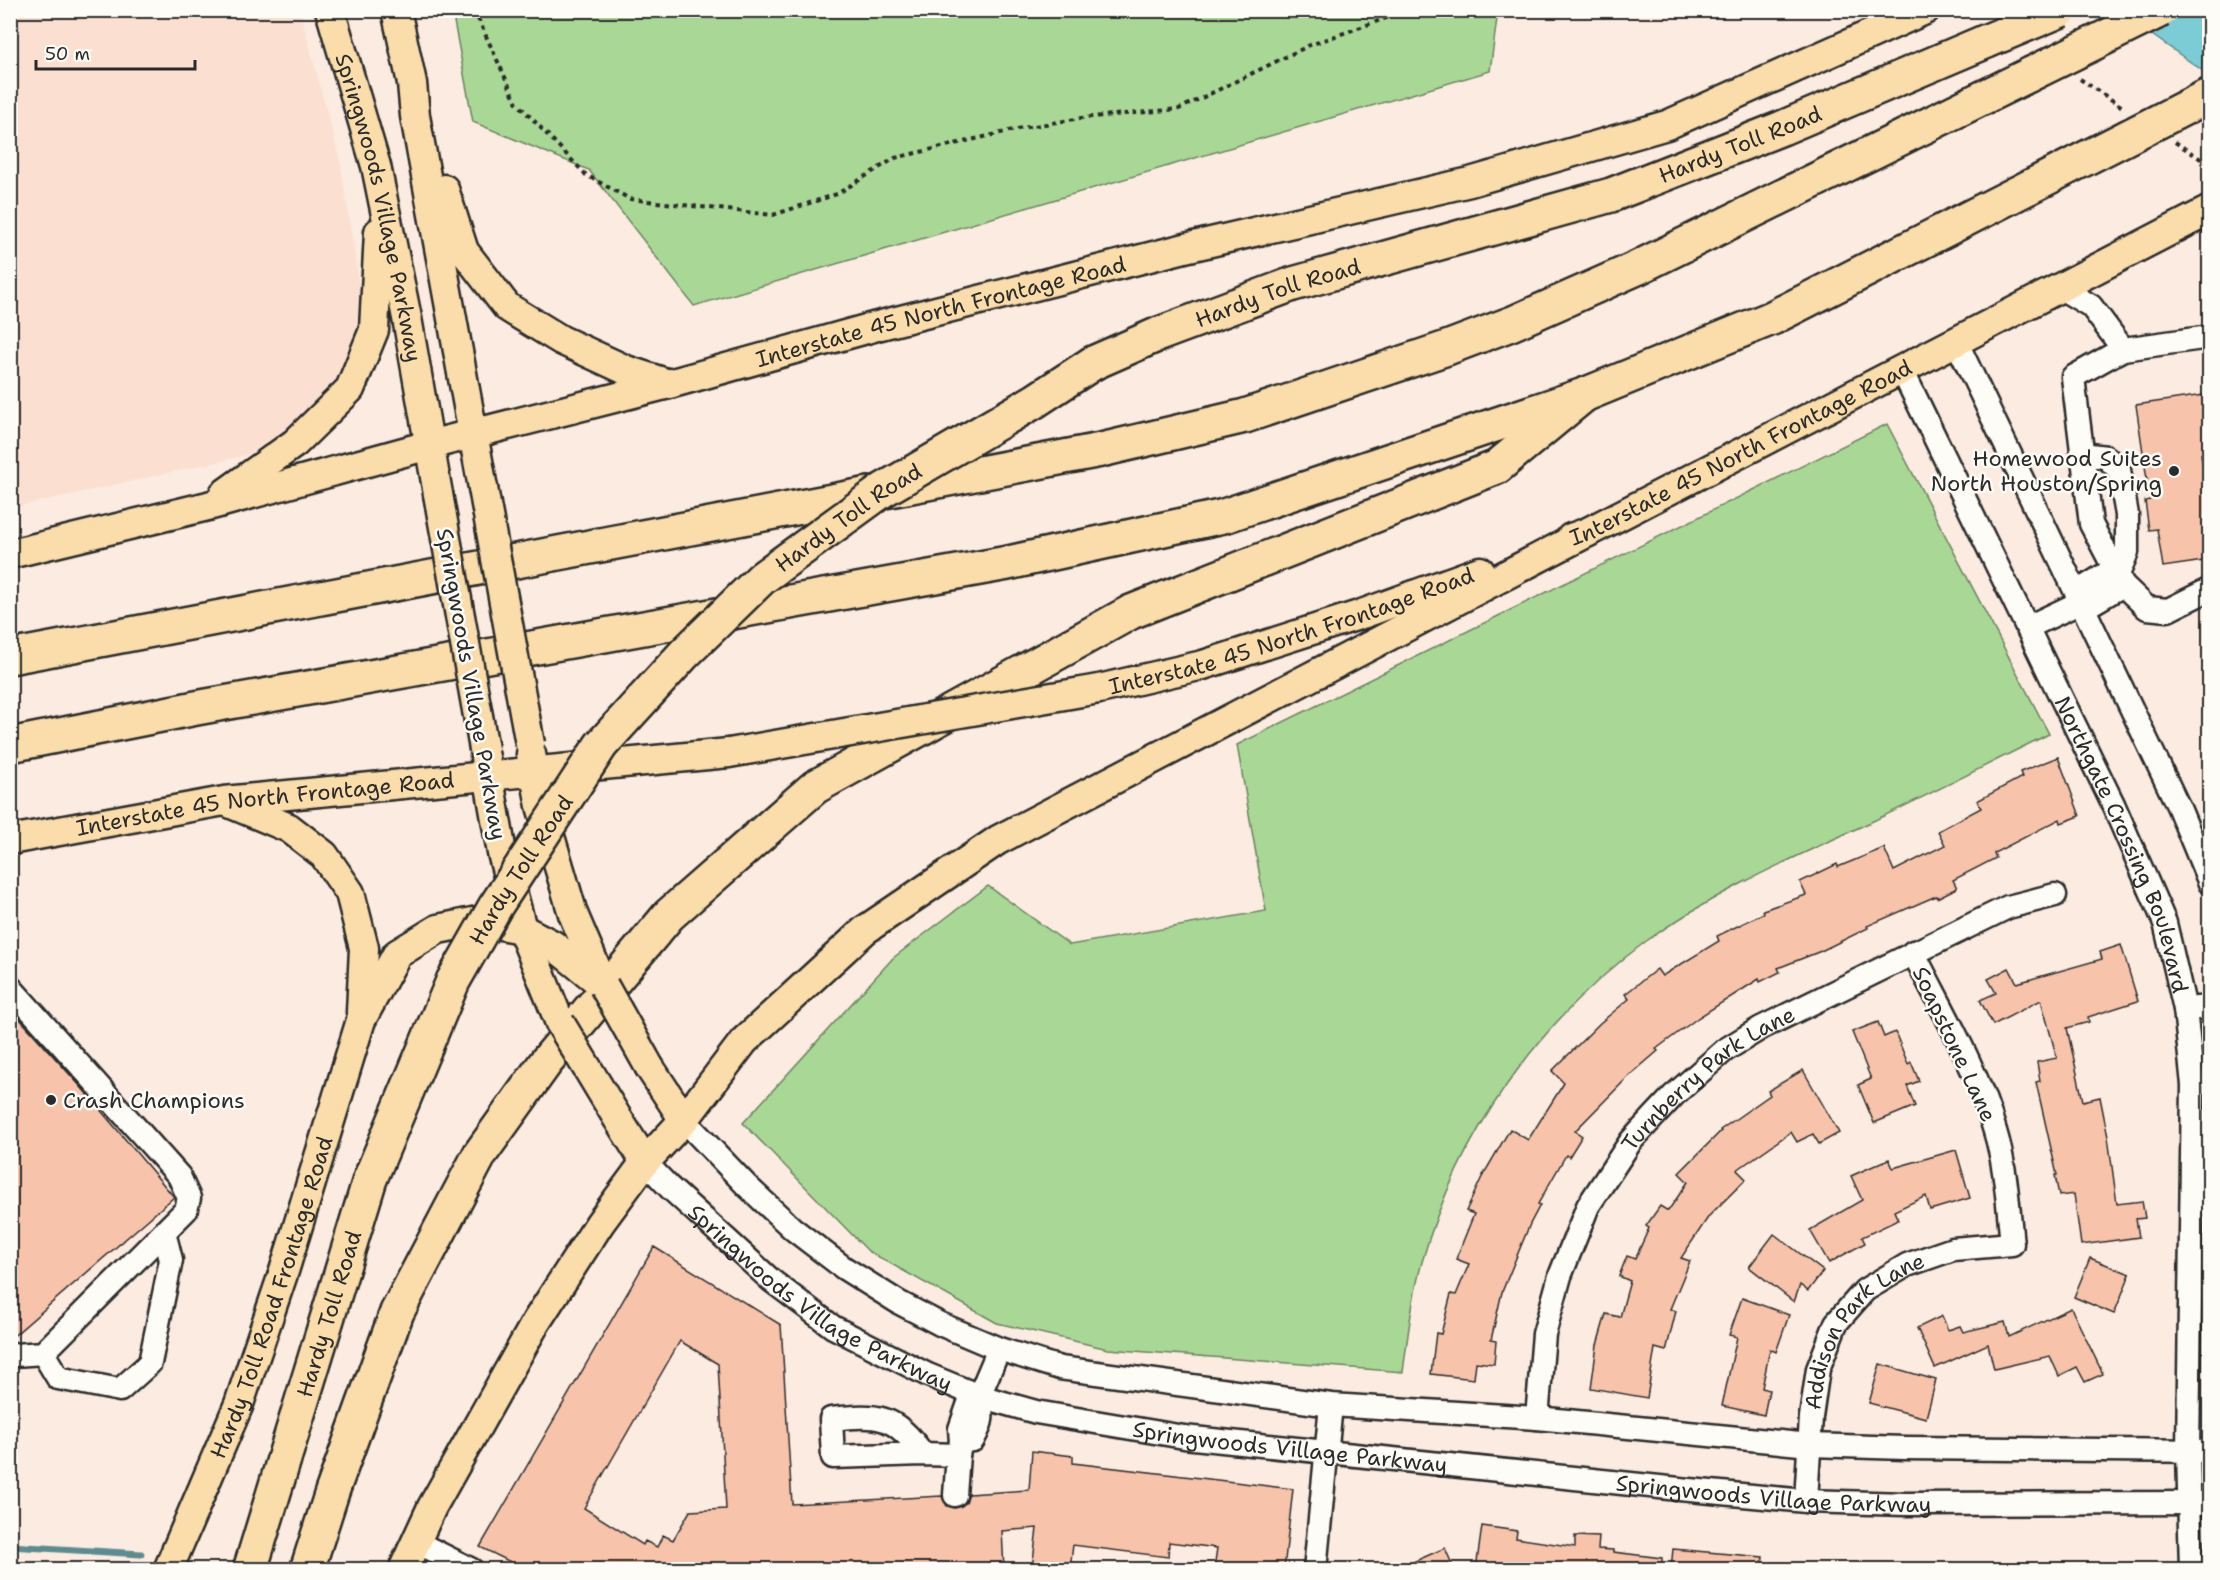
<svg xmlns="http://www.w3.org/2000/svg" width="2220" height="1580" font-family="'Shantell Sans',sans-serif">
<rect width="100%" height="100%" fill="#fcebe0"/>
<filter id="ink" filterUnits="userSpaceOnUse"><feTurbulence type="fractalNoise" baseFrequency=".0167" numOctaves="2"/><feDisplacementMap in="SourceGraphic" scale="12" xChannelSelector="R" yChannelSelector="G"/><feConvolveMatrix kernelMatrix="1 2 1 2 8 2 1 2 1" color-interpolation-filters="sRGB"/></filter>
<g filter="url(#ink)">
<polygon fill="#fbdfd0" points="10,11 300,11 340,161 361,294 350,389 247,455 11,508"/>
<g fill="#a9d796" stroke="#6a8160" stroke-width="1.5">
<polygon points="452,11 452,10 1498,11 1490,71 694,306 589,170 473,122"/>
<path d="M 1887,424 L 2049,734 C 1990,763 1931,794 1871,822 C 1793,858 1714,892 1645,942 C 1539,1021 1458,1135 1422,1262 C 1412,1298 1408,1335 1403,1372 L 1108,1349 L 997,1323 L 868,1251 L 743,1123 L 893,958 L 988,886 L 1070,945 L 1266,911 L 1237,745 Z"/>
</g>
<polygon fill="#7bccd5" stroke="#5b8c91" stroke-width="1.5" points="2118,11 2209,11 2209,75"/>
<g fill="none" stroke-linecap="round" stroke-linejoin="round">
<polyline stroke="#5b8c91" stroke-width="7" points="10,1546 141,1554"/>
</g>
<g fill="#f8c3ab" stroke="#2b2b2b" stroke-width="1.5" fill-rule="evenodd">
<polygon points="2210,394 2210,453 2201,454 2206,488 2210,487 2210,560 2163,567 2157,529 2149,530 2145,501 2150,500 2136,405"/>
<polygon points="2058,757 2080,816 2061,823 2060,819 1994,853 1996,858 1953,880 1957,888 1937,898 1936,896 1867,926 1868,928 1821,951 1778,968 1780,972 1760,982 1759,979 1699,1017 1656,1049 1658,1051 1629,1076 1575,1131 1582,1136 1569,1157 1566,1155 1538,1204 1540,1205 1530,1224 1502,1292 1491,1340 1496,1341 1494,1364 1476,1362 1474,1379 1431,1374 1436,1333 1441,1334 1451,1294 1456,1295 1469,1264 1456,1259 1474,1214 1466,1211 1482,1177 1510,1129 1528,1140 1564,1083 1552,1071 1600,1023 1629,999 1625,994 1657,969 1662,976 1719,941 1717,936 1764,913 1763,910 1806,895 1800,882 1837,864 1838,867 1884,848 1894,871 1945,845 1938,831 1981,808 1977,801 2022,777 2020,772"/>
<polygon points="2121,945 2138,1001 2088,1017 2089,1022 2067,1028 2083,1101 2100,1097 2108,1137 2117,1204 2142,1201 2145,1218 2136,1219 2139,1237 2081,1245 2074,1194 2059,1196 2055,1175 2057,1175 2036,1082 2040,1081 2037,1062 2057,1058 2041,1000 1993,1025 1980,1000 1996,993 1988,979 2009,968 2017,983 2102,959 2100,952"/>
<polygon points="10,1008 81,1087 174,1197 10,1339"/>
<polygon points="1878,1022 1884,1037 1895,1032 1908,1064 1911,1062 1919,1081 1907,1086 1915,1106 1874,1123 1858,1085 1871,1079 1852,1032"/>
<polygon points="1803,1070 1839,1133 1819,1144 1813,1134 1797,1142 1791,1132 1737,1170 1746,1179 1709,1216 1681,1258 1690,1261 1670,1309 1676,1311 1666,1351 1655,1348 1647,1398 1591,1388 1597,1345 1606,1314 1620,1317 1630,1281 1619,1276 1627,1256 1635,1259 1649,1228 1646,1226 1660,1206 1668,1211 1688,1182 1679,1173 1721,1131 1720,1130 1770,1095 1768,1091"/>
<polygon points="1956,1150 1970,1198 1930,1210 1926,1196 1894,1211 1898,1220 1862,1237 1865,1243 1829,1263 1810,1230 1862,1200 1851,1176 1889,1159 1893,1168"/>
<polygon points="1774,1234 1823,1271 1808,1291 1800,1285 1794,1302 1749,1267"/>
<path d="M 654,1247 L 781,1325 L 792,1504 L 942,1496 L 947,1506 L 955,1508 L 966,1503 L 969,1494 L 1029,1490 L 1032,1451 L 1073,1456 L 1073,1463 L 1293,1489 L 1284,1569 L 1214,1569 L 1217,1548 L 1169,1542 L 1168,1557 L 1073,1545 L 1070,1569 L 1032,1569 L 1037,1528 L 1002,1531 L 1004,1569 L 525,1569 L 480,1547 ZM 680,1341 L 718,1364 L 726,1509 L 690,1511 L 673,1540 L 663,1535 L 657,1547 L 645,1541 L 643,1545 L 584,1508 Z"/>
<polygon points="2090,1258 2130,1274 2114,1314 2074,1297"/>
<polygon points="1742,1298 1789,1315 1776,1352 1770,1349 1762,1388 1769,1390 1764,1415 1722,1406 1737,1337 1729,1335"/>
<polygon points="2071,1308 2103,1374 2085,1382 2077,1367 2059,1376 2050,1356 1994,1369 1988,1344 1935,1368 1917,1328 1942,1316 1948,1330 1960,1326 1963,1332 2005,1322 2009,1337"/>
<polygon points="1880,1364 1936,1380 1926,1418 1869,1403"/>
<polygon points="1482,1526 1517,1531 1516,1538 1575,1547 1575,1536 1599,1537 1598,1549 1613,1550 1613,1552 1662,1558 1662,1569 1476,1569"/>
<polygon points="1445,1548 1454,1569 1397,1569"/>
<polygon points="1673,1549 1763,1557 1762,1569 1671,1569"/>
</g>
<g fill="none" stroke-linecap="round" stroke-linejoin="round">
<g stroke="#2b2b2b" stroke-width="27">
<g id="minor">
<polyline points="2059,287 2091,306 2123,349"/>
<polyline points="2210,337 2123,349 2073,377 2091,524 2123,585 2147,608 2168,610 2210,589"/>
<polyline points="1956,341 2179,808 2210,883"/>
<path id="s1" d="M 1902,370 L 2113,804 L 2165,923 L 2185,1009 L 2193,1085 L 2188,1450 L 2191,1570"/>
<polyline points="2082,454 2106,457 2119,470 2127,515 2127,552 2118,575"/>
<polyline points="2077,592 2114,569"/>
<polyline points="2084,608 2123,585"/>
<polyline points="2028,627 2081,602"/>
<polyline points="10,987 179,1176 189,1198 186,1210 43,1353 15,1355 10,1353"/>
<polyline points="2185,1009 2210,1007"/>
<polyline points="684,1120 747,1186 793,1229 844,1268 898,1302 940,1324 999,1349 1060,1368 1331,1405 1537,1418 1810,1445 1905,1448 2210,1451"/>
<path id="s2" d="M 645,1162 L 669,1187 L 772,1281 L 833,1327 L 928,1375 L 979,1396 L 1036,1412 L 1184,1437 L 1669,1488 L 1806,1501 L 1905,1504 L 2210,1503"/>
<polyline points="43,1353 58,1378 120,1390 150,1363 171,1260 164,1232"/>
<path id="s3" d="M 1537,1418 L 1544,1334 L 1560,1276 L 1588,1206 L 1631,1141 L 1674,1095 L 1725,1050 L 1761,1028 L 2008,907 L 2055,895"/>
<path d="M 961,1442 L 973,1440 C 983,1422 983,1416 979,1396"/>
<path d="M 923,1454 L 833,1457 L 831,1419 C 879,1414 893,1414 923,1454 L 958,1455 L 961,1442 L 960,1429 L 968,1406 L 979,1396 L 999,1349"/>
<polyline points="955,1495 958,1455"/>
<path id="s4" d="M 1806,1501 L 1811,1417 L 1818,1369 L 1836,1323 L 1865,1290 L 1907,1265 L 1953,1249 L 2012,1244 C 2008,1206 2006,1167 1995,1131 C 1977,1068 1942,1010 1913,952"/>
<polyline points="416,1542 472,1570"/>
<polyline points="1315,1570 1331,1405"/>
</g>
</g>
<g stroke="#2b2b2b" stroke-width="33">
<g id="major">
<path id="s5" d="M 330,10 L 376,166 L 407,318 L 438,494"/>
<polyline points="396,10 412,83 415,116 483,488"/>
<polyline points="444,189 464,251 507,307 561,340 626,370 669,384"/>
<polyline points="224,494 295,443 350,389 374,330 379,232"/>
<path id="s6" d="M 1571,538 L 1588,532 L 2210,210"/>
<path id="s7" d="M 10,554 L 208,506 L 429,445 L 669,384 L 877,326 L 1185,248 L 1470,182 L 1667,125 L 1925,10"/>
<path id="s8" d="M 1099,689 L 1203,665 L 1362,614 L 1480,571"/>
<polyline points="531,754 541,806 573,914 602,982"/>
<polyline points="485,757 502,853 522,929 560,1023"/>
<polyline points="227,802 289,828 324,855 350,893 364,948 361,1012"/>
<path id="s9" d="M 10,840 L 224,801 L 729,753"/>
<polyline points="650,1068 684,1120"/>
<polyline points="618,1119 645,1162"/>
<path id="s10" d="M 168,1570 L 239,1404 L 285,1268 L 361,1020 L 397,954 L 438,929 L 478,921 L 522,929 L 553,945 L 604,986"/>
<polyline points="403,1570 432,1507 536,1322 600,1223 645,1162 684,1120 744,1041 865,930 998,840 1588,532"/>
</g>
</g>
<g stroke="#2b2b2b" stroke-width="38">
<g id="highway">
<path id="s11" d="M 1093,363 L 1159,334 L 1293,284 L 1611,195 L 1782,128 L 1987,41"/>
<polyline points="10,657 1101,450 1245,416 1447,348 1513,323 1637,268 2031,74"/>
<polyline points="10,745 196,708 1008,563 1224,516 1584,395 1772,318"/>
<polyline points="307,1570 332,1492 397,1312 480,1154 546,1062 669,915 815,787 1131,612 1497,467 1584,395"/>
</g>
</g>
<g stroke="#2b2b2b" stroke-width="4" stroke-dasharray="4.5 4.5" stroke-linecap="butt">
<polyline points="474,10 517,103 586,175 630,199 773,215 837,194 895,158 1022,128 1081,118 1179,109 1310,45 1409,10"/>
<polyline points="2080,79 2124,108"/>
<polyline points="2175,142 2210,165"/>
</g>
<use href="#minor" stroke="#fdfcf7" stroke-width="22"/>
<use href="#major" stroke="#faddab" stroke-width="28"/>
<use href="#highway" stroke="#faddab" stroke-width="33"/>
<g stroke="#2b2b2b" stroke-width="33" stroke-linecap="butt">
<g id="major-bridge">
<polyline points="483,488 530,744"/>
<polyline points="438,494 484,749"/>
<polyline points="729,753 1099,689"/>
<polyline points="604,986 650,1068"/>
<polyline points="560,1023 618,1119"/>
</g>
</g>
<g stroke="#2b2b2b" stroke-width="38" stroke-linecap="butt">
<g id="highway-bridge">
<polyline points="1987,41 2061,10"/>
<polyline points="2031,74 2161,10"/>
<polyline points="1772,318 2210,95"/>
<path id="s12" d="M 250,1570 L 370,1179 L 453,981 L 495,907 L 601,745 L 684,654 L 762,578 L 883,490 L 1035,401 L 1093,363"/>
</g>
</g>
<use href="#major-bridge" stroke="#faddab" stroke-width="28"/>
<use href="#highway-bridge" stroke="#faddab" stroke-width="33"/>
</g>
</g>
<g fill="#2b2b2b" stroke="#fdfcf7" stroke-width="2">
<circle cx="2174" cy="471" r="6"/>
<circle cx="51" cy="1100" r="6"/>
</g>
<g text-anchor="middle" stroke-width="5" stroke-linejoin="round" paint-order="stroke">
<g font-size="22" fill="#2b2b2b" stroke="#fdfcf7">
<text dy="8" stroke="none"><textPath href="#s11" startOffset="684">Hardy Toll Road</textPath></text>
<text dy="8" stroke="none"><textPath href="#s5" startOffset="204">Springwoods Village Parkway</textPath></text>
<text dy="8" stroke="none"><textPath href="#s11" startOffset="198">Hardy Toll Road</textPath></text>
<text dy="8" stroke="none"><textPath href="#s7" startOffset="962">Interstate 45 North Frontage Road</textPath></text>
<text dy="8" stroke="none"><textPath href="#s6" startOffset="190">Interstate 45 North Frontage Road</textPath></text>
<text dy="8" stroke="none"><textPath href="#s12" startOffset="1240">Hardy Toll Road</textPath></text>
<text dy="8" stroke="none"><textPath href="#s8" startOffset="201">Interstate 45 North Frontage Road</textPath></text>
<text transform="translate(472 684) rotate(80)" y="8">Springwoods Village Parkway</text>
<text dy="8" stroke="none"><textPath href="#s9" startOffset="258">Interstate 45 North Frontage Road</textPath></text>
<text dy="8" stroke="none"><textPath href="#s1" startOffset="524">Northgate Crossing Boulevard</textPath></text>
<text dy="8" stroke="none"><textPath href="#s12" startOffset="754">Hardy Toll Road</textPath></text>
<text transform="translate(1955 1044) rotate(65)" y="8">Soapstone Lane</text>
<text dy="8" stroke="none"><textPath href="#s3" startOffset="398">Turnberry Park Lane</textPath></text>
<text dy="8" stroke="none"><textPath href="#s2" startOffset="224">Springwoods Village Parkway</textPath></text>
<text dy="8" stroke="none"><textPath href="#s10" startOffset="292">Hardy Toll Road Frontage Road</textPath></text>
<text dy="8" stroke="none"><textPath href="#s12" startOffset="268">Hardy Toll Road</textPath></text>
<text dy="8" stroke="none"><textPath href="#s4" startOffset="192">Addison Park Lane</textPath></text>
<text dy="8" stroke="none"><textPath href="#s2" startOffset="728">Springwoods Village Parkway</textPath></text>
<text dy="8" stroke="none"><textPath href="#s2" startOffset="1214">Springwoods Village Parkway</textPath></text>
</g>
<g font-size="22" fill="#2b2b2b" stroke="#fdfcf7" text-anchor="end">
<text x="2162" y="466">Homewood Suites<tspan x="2162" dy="25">North Houston/Spring</tspan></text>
<text x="63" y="1108" text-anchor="start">Crash Champions</text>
</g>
</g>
<rect width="2220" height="1580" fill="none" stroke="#fdfcf7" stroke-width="36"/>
<rect x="18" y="18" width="2184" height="1544" fill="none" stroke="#2b2b2b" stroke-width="2" filter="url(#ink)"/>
<path d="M36 60v9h159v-9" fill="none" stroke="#2b2b2b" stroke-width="3"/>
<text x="45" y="60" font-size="18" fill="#2b2b2b" stroke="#fdfcf7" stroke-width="4.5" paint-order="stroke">50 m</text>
</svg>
